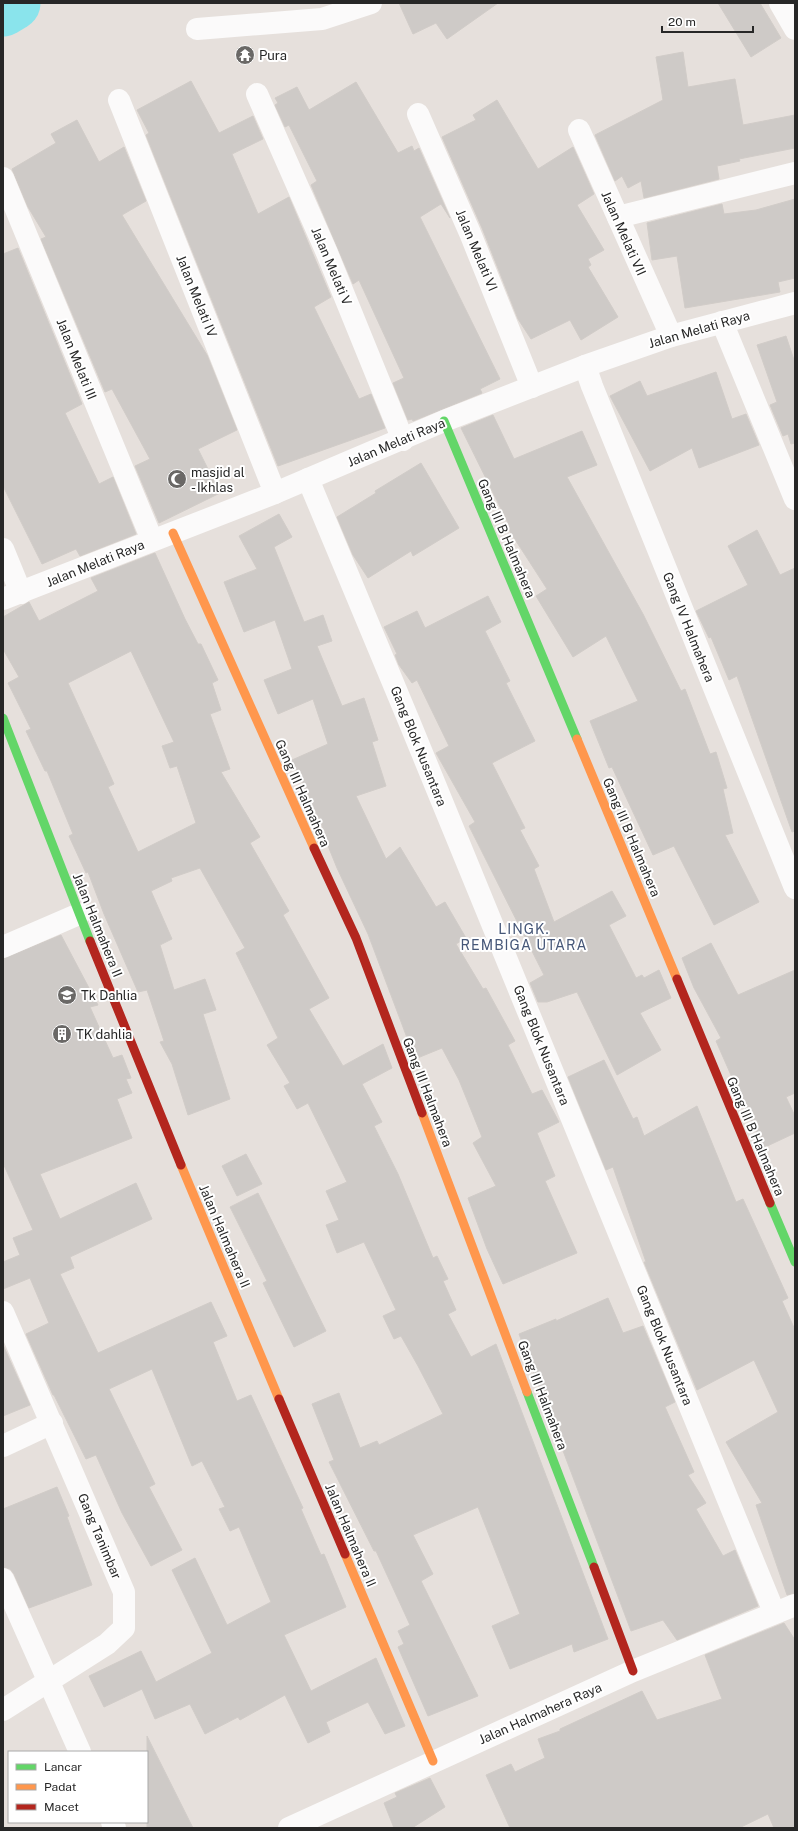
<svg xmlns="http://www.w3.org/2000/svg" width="798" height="1831" font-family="'Public Sans',sans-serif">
<rect width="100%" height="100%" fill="#e6e0dc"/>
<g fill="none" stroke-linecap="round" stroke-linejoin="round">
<polyline stroke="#8ae4ec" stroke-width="55" points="3,9 13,3"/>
</g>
<g fill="#cecac7" stroke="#d1ccc8" fill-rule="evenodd">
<polygon points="399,3 498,3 447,39 436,23 413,34"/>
<polygon points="718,3 760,3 781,38 751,57"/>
<polygon points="683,52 688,87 735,79 743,125 795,115 795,148 739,159 740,161 717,166 719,179 644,198 641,181 628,188 622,176 615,181 595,135 663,100 656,57"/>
<polygon points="191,81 219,133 253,116 263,139 232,154 258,214 289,197 331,297 314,307 359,399 371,394 385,428 278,466 146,135 149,133 137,110"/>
<polygon points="356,82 398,153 412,146 414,151 419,148 450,218 441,204 420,217 500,379 480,389 482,393 413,421 412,419 408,420 393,383 404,378 359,280 353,284 311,185 317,181 289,125 285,127 275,105 278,103 275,98 297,87 309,110"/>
<polygon points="497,100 538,169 573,147 594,194 577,205 604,250 588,259 591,265 588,267 618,317 581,340 570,320 531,339 518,319 482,228 442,137 476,120 473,115"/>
<polygon points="77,120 99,162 124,147 146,201 122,215 207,355 237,430 198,449 220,493 159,523 135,466 150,459 112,389 105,392 41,239 46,237 28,207 12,169 56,143 51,134"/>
<polygon points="795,199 795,278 778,282 780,292 685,308 677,256 652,260 647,223 722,204 724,214 756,210"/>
<polygon points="18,248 82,404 65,413 99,484 113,477 136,534 80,556 76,549 42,564 3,486 3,254"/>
<polygon points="786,336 795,363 795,443 791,444 788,434 783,436 770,405 777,402 757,345"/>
<polygon points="716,372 732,419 746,414 759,445 699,468 692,448 650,471 610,396 640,381 647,396"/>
<polygon points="493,415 514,459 582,431 597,465 567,477 643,614 681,691 685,689 710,754 716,752 727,788 723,789 733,833 725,835 759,902 714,925 674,846 653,855 612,767 609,768 590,721 638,701 606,636 573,657 536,596 547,589 507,527 509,525 461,428"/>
<polygon points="421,463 459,528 413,556 411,551 368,578 353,555 337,517 376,493 375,491"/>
<polygon points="279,514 292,537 274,547 304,622 323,615 332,641 317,646 342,706 364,698 378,740 372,742 386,786 356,796 386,859 400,847 436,907 445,902 466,938 456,944 483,989 486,988 515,1041 508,1045 532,1094 542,1090 559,1122 537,1133 555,1176 545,1181 577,1253 503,1284 487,1249 468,1198 496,1186 473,1143 482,1137 459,1080 442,1048 415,1059 368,934 337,868 324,836 326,835 292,760 328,744 313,699 278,714 264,680 292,669 275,620 244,632 224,582 257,569 239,536"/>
<polygon points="757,530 780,575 795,568 795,831 792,832 737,676 729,680 711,637 709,638 696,611 748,585 728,546"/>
<path d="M 155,553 L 185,619 L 198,644 L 201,644 L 218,680 L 212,683 L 221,710 L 210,714 L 230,769 L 221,772 L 260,837 L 250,843 L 289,911 L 283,915 L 329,998 L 309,1009 L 343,1066 L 383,1044 L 392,1068 L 362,1084 L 382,1122 L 374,1126 L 398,1174 L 433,1258 L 437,1256 L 448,1279 L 443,1281 L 456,1310 L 448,1314 L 471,1357 L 496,1344 L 608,1639 L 574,1652 L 572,1644 L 510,1669 L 492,1626 L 520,1614 L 478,1507 L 413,1535 L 433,1574 L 421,1581 L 478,1696 L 428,1716 L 398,1647 L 404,1644 L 398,1631 L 410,1625 L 376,1551 L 374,1551 L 329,1462 L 334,1460 L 312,1404 L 339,1393 L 360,1448 L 377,1441 L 379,1445 L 443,1414 L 418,1366 L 401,1336 L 394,1339 L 383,1316 L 396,1310 L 364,1242 L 337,1253 L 326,1225 L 339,1220 L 326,1191 L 347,1182 L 308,1103 L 297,1109 L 284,1086 L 290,1083 L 267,1045 L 278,1038 L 236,953 L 245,948 L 200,868 L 171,878 L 172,881 L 151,891 L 172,939 L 160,945 L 174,990 L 205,979 L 216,1010 L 203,1014 L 230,1099 L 188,1115 L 172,1064 L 160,1042 L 164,1041 L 147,990 L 138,992 L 104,914 L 88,872 L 86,873 L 69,836 L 73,834 L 47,771 L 45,771 L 26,731 L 31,729 L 8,683 L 19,677 L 3,649 L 3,617 L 29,602 L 39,621 L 98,591 L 91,578 ZM 131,651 L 174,742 L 162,746 L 170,768 L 177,766 L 196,823 L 138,852 L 108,787 L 114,784 L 106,766 L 68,683 Z"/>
<polygon points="488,596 501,622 485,631 510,681 506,683 535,741 492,763 525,828 520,830 539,866 534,869 554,922 612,891 626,916 609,925 636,978 642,975 644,978 659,970 671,998 640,1013 661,1050 617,1075 577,992 547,1002 538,1002 530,983 544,975 469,826 475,822 436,753 449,746 417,680 412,683 399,665 395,655 397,654 384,627 417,611 425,628"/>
<polygon points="61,935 98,1005 90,1007 113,1058 122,1055 131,1078 126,1079 132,1093 117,1099 132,1138 40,1174 60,1219 136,1183 152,1219 70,1257 74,1268 60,1274 98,1353 211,1302 227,1336 213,1342 237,1401 251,1395 303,1508 301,1509 321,1555 324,1554 346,1607 284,1635 311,1691 376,1658 405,1726 385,1734 368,1702 326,1722 330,1732 308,1743 285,1695 240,1720 238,1717 205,1734 190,1704 155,1719 142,1689 104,1707 89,1676 141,1651 156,1682 212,1653 172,1570 195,1558 227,1625 271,1602 239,1527 230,1531 219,1509 225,1507 202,1461 192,1466 152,1369 109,1389 155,1484 149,1487 182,1550 151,1566 122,1513 96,1455 86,1459 54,1395 53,1395 26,1334 49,1323 30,1278 3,1289 3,1262 20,1255 13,1238 33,1230 3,1163 3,959"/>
<polygon points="711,943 738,995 795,970 795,1093 786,1097 795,1116 795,1133 763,1148 716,1041 721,1038 694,988 682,958"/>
<polygon points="604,1060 633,1119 637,1117 644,1136 697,1106 736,1202 743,1199 788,1298 782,1301 795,1330 795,1593 787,1595 756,1505 762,1503 726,1442 778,1412 754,1360 697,1390 644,1262 646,1262 613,1167 606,1170 568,1077"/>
<polygon points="246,1154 262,1184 237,1196 222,1166"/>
<polygon points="258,1193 326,1331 294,1347 263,1283 267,1281 230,1207"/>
<polygon points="608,1298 623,1333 643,1326 675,1402 665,1407 694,1472 688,1475 706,1503 696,1509 723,1556 735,1550 758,1606 677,1640 663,1620 631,1631 519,1334 556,1319 556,1321"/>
<polygon points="3,1345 30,1405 3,1416"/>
<polygon points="57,1487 69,1516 67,1517 92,1585 29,1608 14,1574 10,1569 3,1567 3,1509"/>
<polygon points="784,1623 795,1640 795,1828 774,1828 768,1814 739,1828 510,1828 486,1775 511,1764 515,1772 545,1758 538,1739 560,1731 560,1729 642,1691 657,1720 722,1699 705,1655"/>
<polygon points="147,1736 193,1828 147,1828"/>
<polygon points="430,1778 445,1807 412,1828 394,1828 384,1803 397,1797 395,1793"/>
</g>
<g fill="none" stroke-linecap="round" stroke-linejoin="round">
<g stroke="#fbfafa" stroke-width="22">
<polyline points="780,3 795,29"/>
<polyline points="197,29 322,19 371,3"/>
<polyline points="257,94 327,253 403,440"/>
<polyline points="119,100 275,493"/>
<polyline points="418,114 470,233 532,387"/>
<polyline points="579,130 671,336"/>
<polyline points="3,178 152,540"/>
<polyline points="618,217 795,173"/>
<polyline points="722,322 795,499"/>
<polyline points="585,366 592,386 795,888"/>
<polyline points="308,479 409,721 774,1612"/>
<polyline points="3,549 21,593"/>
<polyline points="3,599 275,493 444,421 585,366 671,336 795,303"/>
<polyline points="3,947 79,914"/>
<polyline points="3,1312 124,1592 124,1628 107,1644 3,1710"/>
<polyline points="3,1446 52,1423"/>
<polyline points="3,1579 80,1752"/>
<polyline points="112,1822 115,1828"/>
<polyline points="289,1828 633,1671 795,1605"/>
</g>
<g stroke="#63d668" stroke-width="9">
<polyline points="444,421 577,739"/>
<polyline points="3,718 90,941"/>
<polyline points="770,1203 795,1262"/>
<polyline points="527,1392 594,1567"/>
</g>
<g stroke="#ff974d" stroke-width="9">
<polyline points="173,533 314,848"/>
<polyline points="577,739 677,979"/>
<polyline points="422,1113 527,1392"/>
<polyline points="181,1165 279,1399"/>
<polyline points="345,1554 433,1761"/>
</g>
<g stroke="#b3261e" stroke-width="9">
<polyline points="314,848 356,938 422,1113"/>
<polyline points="90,941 181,1165"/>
<polyline points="677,979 770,1203"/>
<polyline points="279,1399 345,1554"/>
<polyline points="594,1567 633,1671"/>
</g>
</g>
<defs>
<g id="temple-disc" transform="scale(1)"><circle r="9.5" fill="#6a6866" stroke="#fff"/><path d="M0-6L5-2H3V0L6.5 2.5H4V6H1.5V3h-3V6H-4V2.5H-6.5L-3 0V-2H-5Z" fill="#fff"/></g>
<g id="mosque-disc" transform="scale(1)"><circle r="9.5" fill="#6a6866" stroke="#fff"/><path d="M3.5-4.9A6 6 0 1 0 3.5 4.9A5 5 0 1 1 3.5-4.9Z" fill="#fff"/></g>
<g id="school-disc" transform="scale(1)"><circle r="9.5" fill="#6a6866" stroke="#fff"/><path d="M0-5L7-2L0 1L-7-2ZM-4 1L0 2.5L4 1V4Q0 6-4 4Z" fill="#fff"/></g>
<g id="building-disc" transform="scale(1)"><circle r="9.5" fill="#6a6866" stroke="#fff"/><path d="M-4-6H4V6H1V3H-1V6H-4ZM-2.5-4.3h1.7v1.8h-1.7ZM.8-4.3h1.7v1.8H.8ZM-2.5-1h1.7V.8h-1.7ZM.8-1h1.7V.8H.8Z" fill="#fff"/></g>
</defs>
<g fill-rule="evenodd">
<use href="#temple-disc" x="245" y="55"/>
<use href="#mosque-disc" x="177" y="479"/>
<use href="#school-disc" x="67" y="995"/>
<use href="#building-disc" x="62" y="1034"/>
</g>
<g text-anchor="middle" stroke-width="4" stroke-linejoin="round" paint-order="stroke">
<g font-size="13" fill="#272727" stroke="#fff" text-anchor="start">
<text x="259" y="60">Pura</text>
<text x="191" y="477">masjid al<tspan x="191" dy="15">- Ikhlas</tspan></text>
<text x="81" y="1000">Tk Dahlia</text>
<text x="76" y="1039">TK dahlia</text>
</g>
<g font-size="13" fill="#272727" stroke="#fff">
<text transform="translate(624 233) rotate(66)" y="5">Jalan Melati VII</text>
<text transform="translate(477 250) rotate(67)" y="5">Jalan Melati VI</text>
<text transform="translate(332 266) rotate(67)" y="5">Jalan Melati V</text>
<text transform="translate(197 296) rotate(68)" y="5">Jalan Melati IV</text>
<text transform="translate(699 329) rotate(-16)" y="5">Jalan Melati Raya</text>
<text transform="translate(77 359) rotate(68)" y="5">Jalan Melati III</text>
<text transform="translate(396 442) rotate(-23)" y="5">Jalan Melati Raya</text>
<text transform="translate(507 538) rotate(67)" y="5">Gang III B Halmahera</text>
<text transform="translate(95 563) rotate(-22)" y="5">Jalan Melati Raya</text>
<text transform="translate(689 627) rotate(68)" y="5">Gang IV Halmahera</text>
<text transform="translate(419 746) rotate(68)" y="5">Gang Blok Nusantara</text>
<text transform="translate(303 793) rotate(66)" y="5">Gang III Halmahera</text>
<text transform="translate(632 837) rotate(67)" y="5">Gang III B Halmahera</text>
<text transform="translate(98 925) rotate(68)" y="5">Jalan Halmahera II</text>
<text transform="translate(542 1045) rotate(68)" y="5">Gang Blok Nusantara</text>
<text transform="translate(428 1092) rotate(69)" y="5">Gang III Halmahera</text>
<text transform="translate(756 1136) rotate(67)" y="5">Gang III B Halmahera</text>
<text transform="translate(225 1236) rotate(67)" y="5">Jalan Halmahera II</text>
<text transform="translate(665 1345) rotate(68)" y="5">Gang Blok Nusantara</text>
<text transform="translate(543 1395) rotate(69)" y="5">Gang III Halmahera</text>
<text transform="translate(351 1535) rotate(67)" y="5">Jalan Halmahera II</text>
<text transform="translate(100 1536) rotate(67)" y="5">Gang Tanimbar</text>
<text transform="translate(540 1713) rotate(-24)" y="5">Jalan Halmahera Raya</text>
</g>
<g font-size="14" letter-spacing="1" fill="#465778" stroke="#fff">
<text x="524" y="934">LINGK.<tspan x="524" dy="16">REMBIGA UTARA</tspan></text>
</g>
</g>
<rect width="798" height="1831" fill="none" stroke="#272727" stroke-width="8"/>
<rect x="8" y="1751" width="140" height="72" fill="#ffffff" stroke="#a9a9a9"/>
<rect x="16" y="1764" width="20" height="6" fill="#63d668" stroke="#a9a9a9"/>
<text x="44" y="1771" font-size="12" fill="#272727">Lancar</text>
<rect x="16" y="1784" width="20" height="6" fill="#ff974d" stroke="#a9a9a9"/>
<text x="44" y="1791" font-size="12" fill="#272727">Padat</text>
<rect x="16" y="1804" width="20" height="6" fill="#b3261e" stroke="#a9a9a9"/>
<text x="44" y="1811" font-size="12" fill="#272727">Macet</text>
<path d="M662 26v6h91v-6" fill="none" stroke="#272727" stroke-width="2"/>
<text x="668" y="26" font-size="12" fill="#272727" stroke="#ffffff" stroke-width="3" paint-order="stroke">20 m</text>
</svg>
